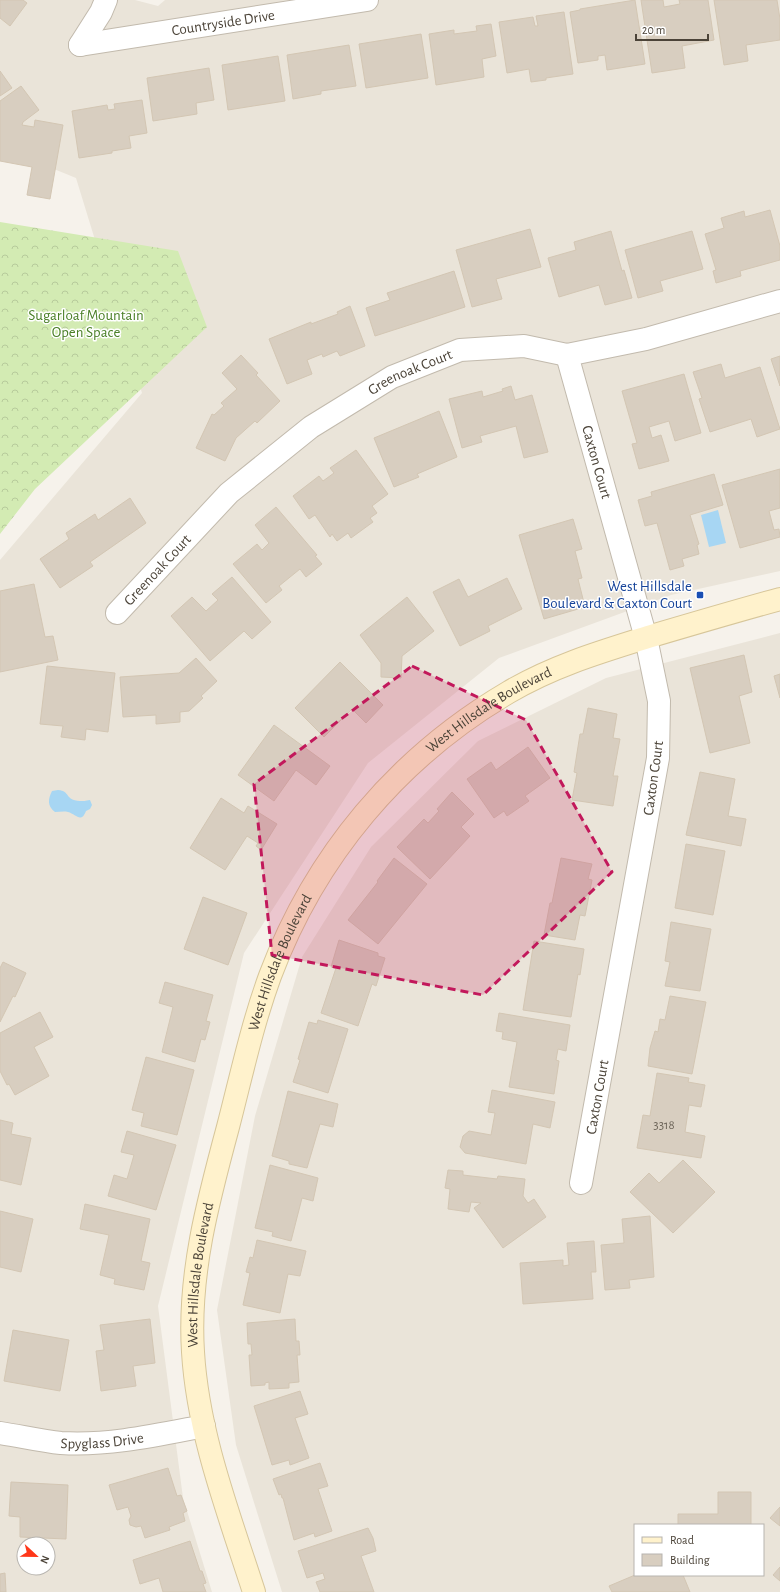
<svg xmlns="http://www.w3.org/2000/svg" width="780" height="1592" font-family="'Alegreya Sans',sans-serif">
<defs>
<pattern id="forest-crowns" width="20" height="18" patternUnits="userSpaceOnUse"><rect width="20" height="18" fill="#d3ebb3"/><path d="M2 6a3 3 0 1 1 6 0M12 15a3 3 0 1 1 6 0" fill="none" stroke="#b7cb9b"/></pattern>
</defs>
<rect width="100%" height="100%" fill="#f6f2eb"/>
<g fill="#eae4d9" fill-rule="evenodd">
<path d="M 0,0 L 135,0 L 158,6 L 165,0 L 780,0 L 780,571 L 671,595 L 499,658 L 368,763 L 244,953 L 158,1306 L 183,1498 L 212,1592 L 0,1592 L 0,560 L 142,393 L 76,178 L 0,147 ZM 24,1544 L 48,1544 L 48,1568 L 24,1568 Z"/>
<path d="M 780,633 L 780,1592 L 282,1592 L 236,1445 L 217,1310 L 255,1116 L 302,957 L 371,847 L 478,741 L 606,678 ZM 635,1525 L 763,1525 L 763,1575 L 635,1575 Z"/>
</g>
<polygon fill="url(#forest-crowns)" points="0,222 178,251 207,327 35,489 0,534"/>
<g fill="#a7d6f3">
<polygon points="718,510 726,543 709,547 701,515"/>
<path d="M 58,790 C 71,791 64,800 80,801 C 84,801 85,801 90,800 L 92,805 L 90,809 L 86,811 C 81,824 76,814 68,812 C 64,811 59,812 55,812 C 47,806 48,799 52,791 Z"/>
</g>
<g fill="#d8cec0" stroke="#d3c6b3">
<polygon points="0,0 23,0 27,3 10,26 0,18"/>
<polygon points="635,0 645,64 607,70 605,55 598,56 598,60 578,63 570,12 580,10 580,9"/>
<polygon points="641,0 663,0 664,7 680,4 679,0 708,0 714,40 682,46 685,68 652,73"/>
<polygon points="714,0 777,0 780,19 780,40 746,45 748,61 724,65"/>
<polygon points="564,12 573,74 546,78 546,80 531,82 529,69 507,73 499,22 533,17 535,26 538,26 536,16"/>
<polygon points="491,24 496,56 482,59 484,77 436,85 429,34 454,30 454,34 477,31 476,26"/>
<polygon points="421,34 428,78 366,88 359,44"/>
<polygon points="349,45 356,86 321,91 321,94 293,99 287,55"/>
<polygon points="278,56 285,101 228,110 222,65"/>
<polygon points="209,68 214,100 196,103 197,114 153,121 147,78"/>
<polygon points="0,71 12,88 0,96"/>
<polygon points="21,86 39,110 23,122 22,125 34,127 35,120 63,125 50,199 27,195 32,167 0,161 0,101"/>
<polygon points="142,100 147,133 129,136 131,148 112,151 112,153 79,158 72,111 107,105 108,110 115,109 114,104"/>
<polygon points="770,210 780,246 780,260 740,271 741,276 716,283 713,271 716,270 705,234 724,228 721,218 744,211 745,217"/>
<polygon points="530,229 541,267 496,279 502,299 472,307 456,250"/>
<polygon points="611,231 622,271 624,270 632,298 605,305 599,285 559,297 548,258 576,250 574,242"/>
<polygon points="692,231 703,269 660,281 663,291 638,298 625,250"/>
<polygon points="454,271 465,307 375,336 366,308 390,300 387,293"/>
<polygon points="350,306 365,346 340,356 337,351 323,357 322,354 307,360 312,374 287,384 269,339 311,322 311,324 338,314 337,312"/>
<polygon points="241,355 258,373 256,375 280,401 257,423 255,421 236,438 225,461 196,448 212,414 214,415 224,406 221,403 237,389 222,373"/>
<polygon points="780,356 780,386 771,359"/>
<polygon points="721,364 725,378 760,367 780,429 757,437 751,419 710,432 699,399 702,398 693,372"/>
<polygon points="684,374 701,433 675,441 669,421 649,427 652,438 661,435 669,461 639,469 632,444 637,443 622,391"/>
<polygon points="511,386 515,400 532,395 548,452 524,458 516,426 480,436 482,442 462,448 449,399 482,391 483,397 503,391 502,389"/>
<polygon points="439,411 457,457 417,474 419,477 394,487 374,438"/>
<polygon points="356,450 388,494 372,506 377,513 370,518 373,522 351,538 348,533 337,541 332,534 330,537 315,515 309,519 293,496 319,476 323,481 334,473 330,468"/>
<polygon points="780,469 780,508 769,511 774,530 779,529 780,537 740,548 722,485"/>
<polygon points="714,474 723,505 690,515 699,544 697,545 699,554 682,559 684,566 670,570 657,523 645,526 638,500 652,496 651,492"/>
<polygon points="130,498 146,523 90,562 93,566 60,588 40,559 69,539 66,533 95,514 98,520"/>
<polygon points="276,507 317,555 315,556 322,564 306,577 300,569 279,586 282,590 266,603 233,564 257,544 262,550 269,543 255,525"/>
<polygon points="573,519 582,549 575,551 582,578 578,579 585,607 544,619 519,535"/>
<polygon points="232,577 271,622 252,639 244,631 210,661 171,616 192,597 206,611 218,600 212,594"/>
<polygon points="507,578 522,609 488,626 490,631 460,646 433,592 459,579 468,597"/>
<polygon points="34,584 45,637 53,636 58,660 0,672 0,591"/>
<polygon points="407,597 434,631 402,656 401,678 381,677 381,663 360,635"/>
<polygon points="744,655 752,692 739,696 750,743 710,753 690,668"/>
<polygon points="196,658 217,681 201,696 203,698 189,711 180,712 180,722 156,724 156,715 123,717 120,677 179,673"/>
<polygon points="340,662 383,705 366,723 352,709 324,737 295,708"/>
<polygon points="47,666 115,673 108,732 86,729 85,740 61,737 63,726 40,724"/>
<polygon points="780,674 780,698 774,676"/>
<polygon points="588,708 617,714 613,738 620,739 613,776 618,776 613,806 572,800 577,773 574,772 580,734 583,734"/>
<polygon points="274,725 330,766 316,785 296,770 274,801 238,775"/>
<polygon points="528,747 550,778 525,796 529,801 507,816 504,811 494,818 467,779 491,762 496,770"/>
<polygon points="700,772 735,779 728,816 746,819 741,846 686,835"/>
<polygon points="452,792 474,814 461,827 470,836 430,879 397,847 424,819 428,823 439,811 437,809"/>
<polygon points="221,798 244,813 248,806 277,824 261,850 256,846 258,843 247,836 225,870 190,848"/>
<polygon points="686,844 725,851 713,915 675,908"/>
<polygon points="394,858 427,884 378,944 348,920 378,882 377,881"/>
<polygon points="561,858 592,864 588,879 592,880 585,916 580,915 575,940 544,935 550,903 552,903"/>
<polygon points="203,897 247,913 228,965 184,949"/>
<polygon points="671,922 711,929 700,991 665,986 670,962 665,961"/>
<polygon points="339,940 378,953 378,956 385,958 376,986 372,984 358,1026 321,1013 336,968 331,967"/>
<polygon points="534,941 584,949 580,975 578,974 571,1017 523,1010"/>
<polygon points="3,962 26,973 15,997 13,996 0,1022 0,968"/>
<polygon points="165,982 213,995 206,1021 210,1022 205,1040 201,1039 195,1062 162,1052 173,1007 159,1003"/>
<polygon points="670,996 706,1002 692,1074 648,1066 650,1048 655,1031 658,1032 660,1019 665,1020"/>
<polygon points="40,1012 53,1037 34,1047 49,1076 15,1095 9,1084 7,1085 0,1071 0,1033"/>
<polygon points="499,1013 570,1025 566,1051 558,1049 556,1060 559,1061 554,1094 509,1087 517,1042 502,1039 503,1032 496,1031"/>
<polygon points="318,1020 348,1029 328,1093 293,1082 300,1060 298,1059 309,1022 317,1024"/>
<polygon points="146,1057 194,1070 177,1135 141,1126 144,1113 132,1110"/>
<polygon points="657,1073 689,1078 688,1082 705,1085 701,1107 689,1105 685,1132 705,1136 701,1158 637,1148 643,1115 650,1116"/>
<polygon points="492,1090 555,1102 550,1128 533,1124 526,1164 465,1153 460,1147 463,1136 469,1131 491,1135 495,1113 488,1112"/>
<polygon points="288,1091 338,1104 333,1127 320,1124 307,1168 289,1164 289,1161 272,1156"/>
<polygon points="0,1120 13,1123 11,1134 31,1138 21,1185 0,1180"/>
<polygon points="127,1131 176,1145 156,1210 108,1196 114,1175 127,1179 134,1155 121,1152"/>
<polygon points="683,1160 715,1192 673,1233 630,1192 649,1173 659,1183"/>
<polygon points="270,1165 318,1178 313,1201 302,1198 291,1241 272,1236 273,1232 255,1228"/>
<polygon points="448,1170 463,1171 463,1175 497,1179 498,1176 525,1179 523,1196 528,1203 534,1199 546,1217 503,1248 474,1208 481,1203 471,1202 469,1212 448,1209 450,1189 445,1188"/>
<polygon points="85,1204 150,1219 141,1261 150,1263 144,1290 114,1284 115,1279 100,1275 109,1235 80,1229"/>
<polygon points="0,1211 33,1219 21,1272 0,1267"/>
<polygon points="650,1216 654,1277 629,1280 630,1288 605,1290 601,1245 624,1243 622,1219"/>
<polygon points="257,1240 306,1251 300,1276 288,1274 280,1313 243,1305 250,1273 246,1272 250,1257 253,1258"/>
<polygon points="594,1241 596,1272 591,1272 593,1299 523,1304 520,1263 563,1260 563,1266 569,1265 567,1243"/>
<polygon points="150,1319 155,1363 133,1366 136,1386 101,1391 96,1351 104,1350 100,1325"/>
<polygon points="295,1319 296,1341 299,1341 300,1355 297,1355 299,1382 289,1383 289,1388 269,1389 269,1382 265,1383 265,1385 251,1386 249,1355 252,1355 251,1344 248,1344 247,1323"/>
<polygon points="13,1330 69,1340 60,1391 4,1381"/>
<polygon points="300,1391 308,1414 295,1418 309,1458 290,1465 289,1460 272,1465 254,1406"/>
<polygon points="320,1463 328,1486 318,1489 332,1531 315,1537 314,1533 294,1540 283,1498 282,1498 281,1494 279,1495 273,1479"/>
<polygon points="168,1468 177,1496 181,1495 187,1511 183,1513 185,1521 169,1527 170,1530 145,1538 141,1526 136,1527 130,1525 129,1520 131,1516 128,1507 117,1510 109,1485"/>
<polygon points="11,1482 68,1485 66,1539 20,1537 20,1517 9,1516"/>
<polygon points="718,1492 751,1492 751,1525 678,1525 678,1514 718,1514"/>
<polygon points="780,1507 780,1526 770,1518"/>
<polygon points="368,1528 373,1538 376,1551 361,1556 374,1592 320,1592 316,1582 325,1579 323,1573 307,1578 298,1551"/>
<polygon points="190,1541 200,1571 202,1571 206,1583 203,1584 206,1592 163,1592 159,1578 140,1584 133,1560"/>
<polygon points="780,1567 780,1581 773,1575"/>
<polygon points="5,1573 6,1592 0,1592 0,1574"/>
<polygon points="635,1575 683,1575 690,1592 612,1592 609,1586"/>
</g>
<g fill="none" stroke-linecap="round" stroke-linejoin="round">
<g stroke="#c2baad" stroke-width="24">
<g id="minor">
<path id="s1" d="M 80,45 L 367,0"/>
<polyline points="80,45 101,12 106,0"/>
<path id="s2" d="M 567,355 L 646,638 L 659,701 L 658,758 L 581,1183"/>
<path id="s3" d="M 117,613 L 229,493 L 311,427 L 392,377 L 460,350 L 524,346 L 567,355 L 646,339 L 780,301"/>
<path id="s4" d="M 0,1433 C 20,1436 41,1441 61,1443 C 109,1446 157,1435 204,1426"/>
</g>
</g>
<g stroke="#d7c69a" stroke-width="24">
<g id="secondary">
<path id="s5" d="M 254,1592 C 229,1514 198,1435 193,1352 C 188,1275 208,1201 228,1127 C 241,1077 252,1025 270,976 C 315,856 398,757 509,692 C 553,666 600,652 648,637 C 692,624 736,611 780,599"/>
</g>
</g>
<use href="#minor" stroke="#fff" stroke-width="22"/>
<use href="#secondary" stroke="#fff2cc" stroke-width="22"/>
</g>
<path fill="#c2185b" fill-opacity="0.2" stroke="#c2185b" stroke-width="3" stroke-dasharray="8 5" stroke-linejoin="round" d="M 412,666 L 526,720 L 612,872 L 483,995 L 272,955 L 254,784 Z"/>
<rect fill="#1a4fb4" stroke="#fff" stroke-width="1.5" x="696" y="591" width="8" height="8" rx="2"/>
<g text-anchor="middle" stroke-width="3" stroke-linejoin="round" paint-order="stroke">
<g font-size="13" fill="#6e665a">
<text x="664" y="1129">3318</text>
</g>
<g font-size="15" fill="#4b4338" stroke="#fff">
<text dy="5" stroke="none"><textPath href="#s1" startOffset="145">Countryside Drive</textPath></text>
<text dy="5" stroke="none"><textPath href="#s3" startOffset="383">Greenoak Court</textPath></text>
<text dy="5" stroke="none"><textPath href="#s2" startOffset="111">Caxton Court</textPath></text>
<text dy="5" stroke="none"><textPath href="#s3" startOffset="59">Greenoak Court</textPath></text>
<text dy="5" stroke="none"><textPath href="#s5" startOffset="986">West Hillsdale Boulevard</textPath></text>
<text transform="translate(653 778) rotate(-82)" y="5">Caxton Court</text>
<text dy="5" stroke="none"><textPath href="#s5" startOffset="650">West Hillsdale Boulevard</textPath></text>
<text transform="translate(597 1097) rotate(-80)" y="5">Caxton Court</text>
<text dy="5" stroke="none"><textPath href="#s5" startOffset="326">West Hillsdale Boulevard</textPath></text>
<text dy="5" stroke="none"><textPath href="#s4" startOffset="103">Spyglass Drive</textPath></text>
</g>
<g font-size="15" fill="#4b8028" stroke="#fff">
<text x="86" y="320">Sugarloaf Mountain<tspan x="86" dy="17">Open Space</tspan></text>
</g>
<g font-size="15" fill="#164399" stroke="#fff" text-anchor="end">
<text x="692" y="591">West Hillsdale<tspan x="692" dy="17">Boulevard &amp; Caxton Court</tspan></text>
</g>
</g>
<rect x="634" y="1524" width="130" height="52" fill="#ffffff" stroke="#b7b4af"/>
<rect x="642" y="1537" width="20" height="6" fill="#fff2cc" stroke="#b7b4af"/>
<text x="670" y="1544" font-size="12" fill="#4b4338">Road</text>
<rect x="642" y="1554" width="20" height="12" fill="#d8cec0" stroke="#b7b4af"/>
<text x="670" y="1564" font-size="12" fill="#4b4338">Building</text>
<g transform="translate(36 1556) rotate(112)"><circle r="19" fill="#ffffff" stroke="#b7b4af"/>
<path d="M0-3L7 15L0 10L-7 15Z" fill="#ff3719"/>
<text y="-6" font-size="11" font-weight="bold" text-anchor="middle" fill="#4b4338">N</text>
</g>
<path d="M636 34v6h72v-6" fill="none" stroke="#4b4338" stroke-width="2"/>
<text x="642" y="34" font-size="12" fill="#4b4338" stroke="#ffffff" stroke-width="3" paint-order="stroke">20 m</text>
</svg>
